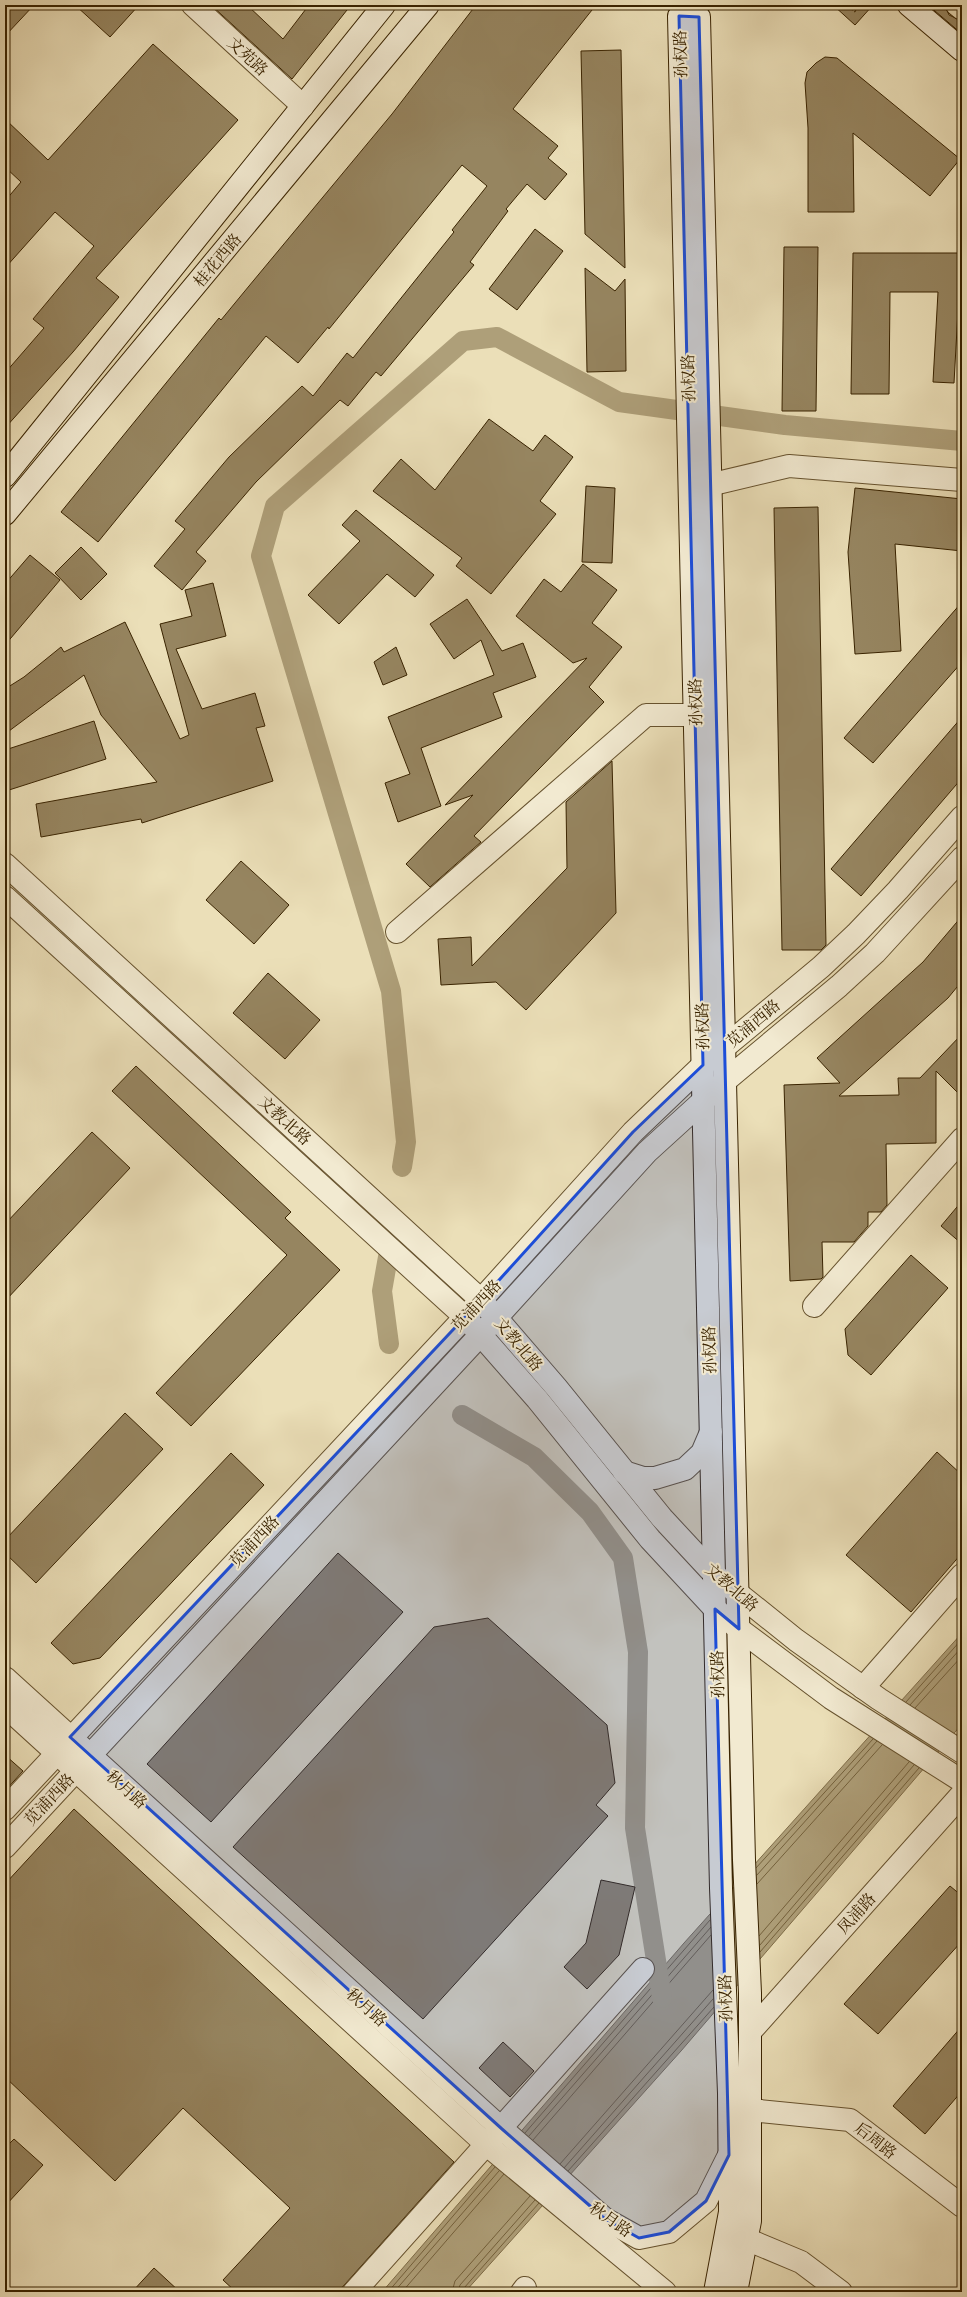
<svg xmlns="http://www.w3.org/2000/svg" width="967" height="2297" font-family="'Old Standard TT','Noto Serif SC',serif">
<rect width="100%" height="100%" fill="#ebdfb8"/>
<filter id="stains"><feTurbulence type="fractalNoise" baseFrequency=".005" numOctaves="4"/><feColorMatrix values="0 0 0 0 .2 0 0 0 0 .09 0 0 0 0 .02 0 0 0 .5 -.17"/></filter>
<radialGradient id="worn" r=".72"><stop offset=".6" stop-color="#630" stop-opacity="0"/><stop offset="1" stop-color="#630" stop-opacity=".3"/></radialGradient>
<polygon fill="#ae9f79" stroke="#7f6d49" points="962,1633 962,1724 681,2051 465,2292 382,2292 684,1943"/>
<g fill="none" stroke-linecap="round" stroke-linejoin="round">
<g stroke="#74613c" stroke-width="1">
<polyline points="906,1702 962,1639"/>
<polyline points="910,1705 962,1647"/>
<polyline points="915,1708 962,1656"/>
<polyline points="756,1868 873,1739"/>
<polyline points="757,1875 877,1741"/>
<polyline points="757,1884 882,1745"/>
<polyline points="759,1936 909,1762"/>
<polyline points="760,1945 914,1765"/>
<polyline points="760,1952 919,1768"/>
<polyline points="525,2133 710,1920"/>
<polyline points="529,2136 711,1927"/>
<polyline points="533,2140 711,1935"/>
<polyline points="560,2164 713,1990"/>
<polyline points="564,2168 713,1999"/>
<polyline points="568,2171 714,2007"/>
<polyline points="388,2292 495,2167"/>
<polyline points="394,2292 499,2171"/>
<polyline points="402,2292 504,2174"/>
<polyline points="452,2292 455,2281 530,2196"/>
<polyline points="458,2292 460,2285 535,2200"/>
<polyline points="463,2292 464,2288 539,2203"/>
</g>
<g stroke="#ae9f79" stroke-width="20">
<polyline points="402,1167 406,1142 391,991 261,556 275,506 463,341 497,337 619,402 785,425 962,441"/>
<polyline points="388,1257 382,1291 389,1344"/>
<polyline points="462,1415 534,1457 590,1512 623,1558 638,1652 635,1828 662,1998"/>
</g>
</g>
<g fill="#968560" stroke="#392300">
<polygon points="5,5 34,5 5,36"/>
<polygon points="75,5 139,5 110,37"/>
<polygon points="211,5 247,5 283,39 309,5 351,5 292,79"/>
<polygon points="476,5 596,5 513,109 558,146 548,158 567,174 545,200 527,184 506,209 508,211 470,262 474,265 381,376 376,372 348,406 340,400 256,482 196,552 206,561 182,590 154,566 185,529 175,521 229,457 302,386 313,396 347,353 353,358 454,232 452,230 487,186 462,165 329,329 328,327 298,363 266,336 98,542 61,512 219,318 221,320 249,286 392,114"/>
<polygon points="833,5 873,5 855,25"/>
<polygon points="928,5 945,5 949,15 962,21 962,34"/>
<polygon points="153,44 238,120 96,278 119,297 73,352 5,428 5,373 44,328 33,319 94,246 55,212 5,268 5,201 21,182 5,167 5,119 48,160"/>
<polygon points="621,50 625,268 585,234 582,96 581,51"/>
<polygon points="825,57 837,58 960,159 930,196 853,133 854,212 808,212 808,128 805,83 807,72 816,63"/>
<polygon points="535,229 563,251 517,310 489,289"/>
<polygon points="784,247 818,247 816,411 782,411"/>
<polygon points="853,253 962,253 962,292 959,292 954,383 933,382 938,292 890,292 889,394 851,394"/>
<polygon points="585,268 615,291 625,279 626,371 587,372"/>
<polygon points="489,419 533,451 545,435 573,457 540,501 556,514 491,594 456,566 462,558 373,491 401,459 435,490"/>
<polygon points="586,486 615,488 612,563 582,562"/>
<polygon points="855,488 962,499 962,551 895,544 901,651 855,654 848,552"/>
<polygon points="818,507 826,945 821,950 782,950 774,508"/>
<polygon points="356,510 434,575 415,597 387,574 339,624 308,595 360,541 342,525"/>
<polygon points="81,547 107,574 81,600 55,573"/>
<polygon points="30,555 60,580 5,645 5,584"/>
<polygon points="583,564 617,590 592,623 622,647 589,687 604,702 474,836 481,842 430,887 406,864 473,795 445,805 587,658 573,663 516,616 544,579 561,592"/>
<polygon points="213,583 226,636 176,649 202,709 255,693 265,726 256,728 273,781 142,823 141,819 41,837 36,804 157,782 101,715 84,675 5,734 5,689 24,677 61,647 64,652 125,622 180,739 189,735 160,624 192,616 185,590"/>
<polygon points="467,599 502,651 523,643 536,677 493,693 502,717 421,748 441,806 398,822 385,783 410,774 388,717 494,675 481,640 454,659 430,624"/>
<polygon points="962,602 962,662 873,763 844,738"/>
<polygon points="396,647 407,675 383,685 374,662"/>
<polygon points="962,717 962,778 861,896 831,869"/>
<polygon points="94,721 106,759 9,790 5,776 5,750"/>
<polygon points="612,761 616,913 526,1010 496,982 441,985 438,939 471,937 472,966 567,868 566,802"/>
<polygon points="241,861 289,905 254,944 206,900"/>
<polygon points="962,916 962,981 948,998 839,1096 899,1095 898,1078 920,1078 962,1034 962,1097 936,1071 936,1143 886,1144 887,1205 881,1212 868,1212 868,1226 854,1242 822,1242 823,1277 821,1279 790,1281 784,1085 840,1083 817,1058 923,962"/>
<polygon points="268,973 320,1020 285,1059 233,1013"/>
<polygon points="136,1066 291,1212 285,1218 340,1270 191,1426 156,1393 287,1255 112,1091"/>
<polygon points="92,1132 130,1168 5,1301 5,1224"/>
<polygon points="962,1201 962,1244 941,1226"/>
<polygon points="911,1255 948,1288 871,1375 848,1355 845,1329"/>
<polygon points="125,1413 163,1449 36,1583 5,1553 5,1540"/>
<polygon points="937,1452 962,1475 962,1553 911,1612 846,1555"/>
<polygon points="231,1453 264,1485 100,1658 73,1664 51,1643"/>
<polygon points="338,1553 403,1612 211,1822 147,1764"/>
<polygon points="488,1618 607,1725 615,1783 596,1805 608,1816 423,2019 233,1847 434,1627"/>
<polygon points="5,1755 23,1771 5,1791"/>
<polygon points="74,1809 454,2162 338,2292 236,2292 223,2280 290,2208 183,2108 115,2181 5,2077 5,1884"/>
<polygon points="601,1880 635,1887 619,1955 587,1989 564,1967 586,1943"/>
<polygon points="950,1886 962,1896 962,1941 878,2034 844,2004"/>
<polygon points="962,2026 962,2091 925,2134 893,2106"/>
<polygon points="503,2042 534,2071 510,2097 479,2068"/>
<polygon points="14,2139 43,2165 5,2206 5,2148"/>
<polygon points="154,2268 180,2292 132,2292"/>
</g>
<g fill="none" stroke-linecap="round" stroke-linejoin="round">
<g stroke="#66522e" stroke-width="24">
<g id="minor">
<polyline points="193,5 303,106"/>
<polyline points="709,485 789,466 962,480"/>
<polyline points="397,932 646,715 695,715"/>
<polyline points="814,1306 962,1139"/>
<polyline points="863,1688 962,1575"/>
<polyline points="750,2110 850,2120 962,2206"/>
<polyline points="746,2239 801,2262 841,2292"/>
<polyline points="354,2292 643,1969"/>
<polyline points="522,2292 525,2288"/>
</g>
</g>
<g stroke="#66522e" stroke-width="24">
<g id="tertiary">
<polyline points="5,864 481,1300 556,1387 662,1518 715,1575 796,1640 879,1699 962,1752"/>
<polyline points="5,897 465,1317 537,1399 650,1539 715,1609 739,1629 831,1698 962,1781"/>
<polyline points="624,1472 643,1478 655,1478 685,1469 702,1453 711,1432"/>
<polyline points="5,1678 502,2129 605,2219 639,2238 669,2232 706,2201 729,2155"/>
<polyline points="5,1706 487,2145 665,2292"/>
<polyline points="5,1809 481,1300 633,1132 703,1065 821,967 856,934 898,890 962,817"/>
<polyline points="5,1847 497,1317 647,1152 725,1081 839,986 875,953 962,858"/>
<polyline points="750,2032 962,1794"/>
</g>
</g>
<g stroke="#392300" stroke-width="24">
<g id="secondary">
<polyline points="909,5 962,50"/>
<polyline points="5,476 384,5"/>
<polyline points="5,514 428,5"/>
<polyline points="715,2292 730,2212 729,2093 721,1888 679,16 699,17 744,1860 750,1993 750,2221 736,2292"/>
</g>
</g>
<g stroke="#392300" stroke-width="24">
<polyline id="primary" points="957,5 962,9"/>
</g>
<polyline stroke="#392300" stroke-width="2.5" stroke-dasharray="1 2" stroke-linecap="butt" points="848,5 856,12"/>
<use href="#minor" stroke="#f2ead1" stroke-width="22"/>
<use href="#tertiary" stroke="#f2ead1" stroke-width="22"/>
<use href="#secondary" stroke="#f2ead1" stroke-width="22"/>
<use href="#primary" stroke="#ebdfb8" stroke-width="22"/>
</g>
<path fill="#1d4ed8" fill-opacity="0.2" stroke="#1d4ed8" stroke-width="3" stroke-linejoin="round" d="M 679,16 L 699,17 L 739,1629 L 715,1609 L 729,2155 L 706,2201 L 669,2232 L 639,2238 L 605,2219 L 502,2129 L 70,1737 L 481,1300 L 633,1132 L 703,1065 Z"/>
<g text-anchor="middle" stroke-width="4" stroke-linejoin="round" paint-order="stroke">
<g font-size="16" fill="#392300" stroke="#f2ead1">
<text transform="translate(680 54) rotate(-91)" y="6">孙权路</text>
<text transform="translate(248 56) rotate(43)" y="6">文苑路</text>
<text transform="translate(217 260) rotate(-50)" y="6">桂花西路</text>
<text transform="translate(688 378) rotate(-92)" y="6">孙权路</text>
<text transform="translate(695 702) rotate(-91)" y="6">孙权路</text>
<text transform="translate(753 1023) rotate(-40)" y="6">苋浦西路</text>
<text transform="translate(702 1026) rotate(-91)" y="6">孙权路</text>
<text transform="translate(285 1120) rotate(42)" y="6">文教北路</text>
<text transform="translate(476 1305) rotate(-47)" y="6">苋浦西路</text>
<text transform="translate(519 1344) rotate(50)" y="6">文教北路</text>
<text transform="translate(709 1350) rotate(-92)" y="6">孙权路</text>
<text transform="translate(254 1541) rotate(-47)" y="6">苋浦西路</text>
<text transform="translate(732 1587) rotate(41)" y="6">文教北路</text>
<text transform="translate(717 1674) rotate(-91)" y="6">孙权路</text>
<text transform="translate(127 1789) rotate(42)" y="6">秋月路</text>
<text transform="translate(49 1799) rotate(-47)" y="6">苋浦西路</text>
<text transform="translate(856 1913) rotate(-48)" y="6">凤浦路</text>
<text transform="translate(725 1998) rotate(-92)" y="6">孙权路</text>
<text transform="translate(367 2007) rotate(42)" y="6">秋月路</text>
<text transform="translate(876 2140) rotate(38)" y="6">后周路</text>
<text transform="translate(611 2219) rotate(35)" y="6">秋月路</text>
</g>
</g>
<rect width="967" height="2297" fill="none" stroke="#ebdfb8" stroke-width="20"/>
<rect x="6" y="6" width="955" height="2285" fill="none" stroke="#392300" stroke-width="2"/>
<rect x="10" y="10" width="947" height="2277" fill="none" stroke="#392300"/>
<rect width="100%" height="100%" filter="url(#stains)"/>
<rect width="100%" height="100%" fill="url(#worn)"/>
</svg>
